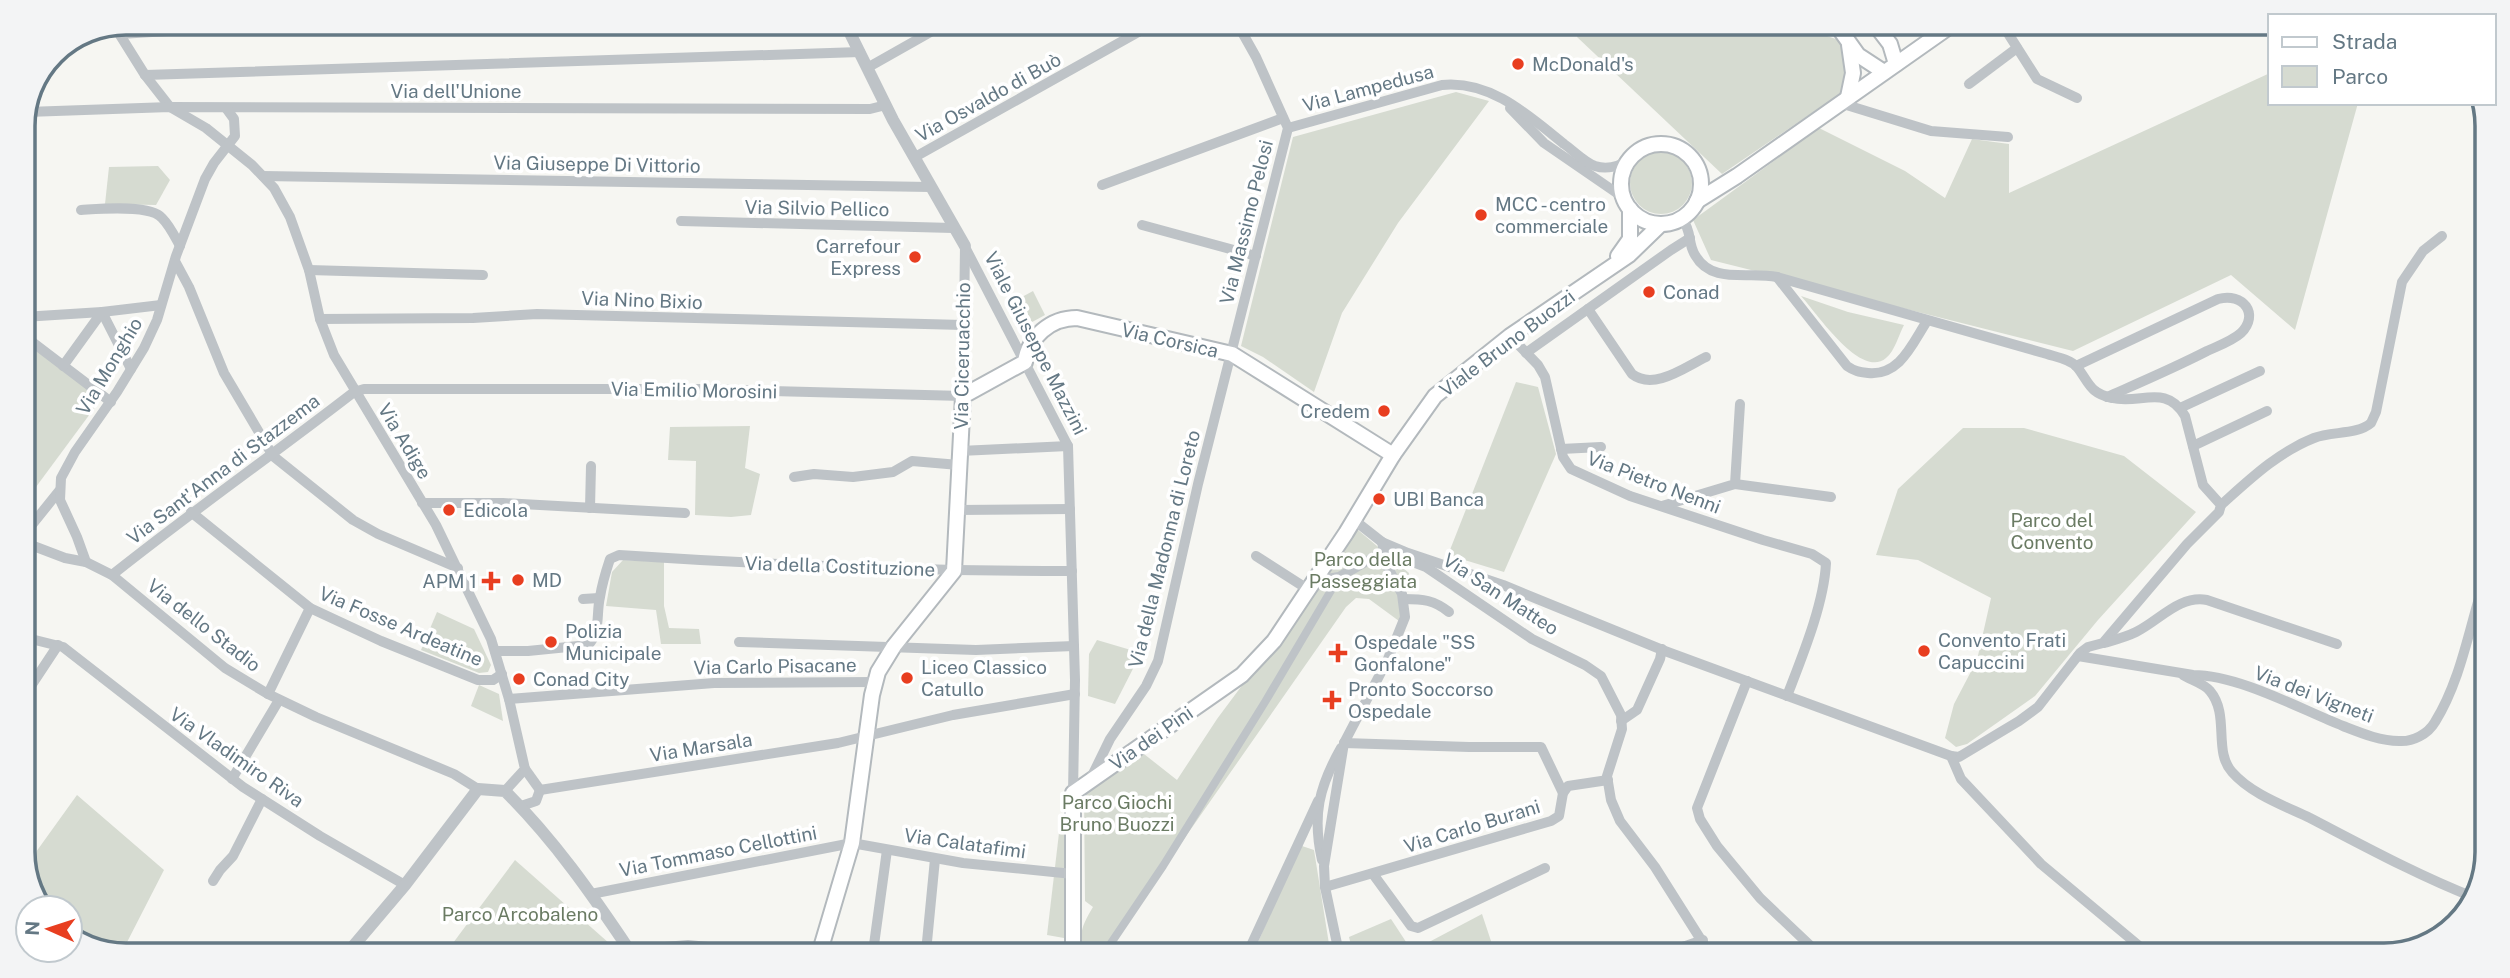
<svg xmlns="http://www.w3.org/2000/svg" width="2510" height="978" font-family="'Public Sans',sans-serif">
<rect width="100%" height="100%" fill="#f6f6f2"/>
<g fill="#d6dbd1">
<polygon points="1580,26 1802,27 1844,42 1844,91 1722,174 1577,37"/>
<polygon points="2270,73 2270,103 2358,103 2295,330 2231,275 2073,351 1711,260 1693,220 1819,128 1905,171 1945,198 1972,139 2009,144 2009,193"/>
<polygon points="1456,92 1489,101 1398,223 1342,313 1314,392 1263,357 1241,346 1293,137"/>
<circle cx="1661" cy="183" r="31"/>
<polygon points="158,166 170,180 156,205 105,204 109,167"/>
<polygon points="1033,291 1045,315 1023,327 1011,303"/>
<path d="M 1801,296 L 1848,312 L 1904,325 C 1899,334 1895,351 1886,358 C 1861,380 1816,312 1801,296 Z"/>
<polygon points="23,339 101,399 33,491 23,487"/>
<polygon points="1516,382 1538,387 1556,454 1504,572 1448,555"/>
<polygon points="750,426 745,468 760,474 751,515 731,517 695,515 696,461 668,460 670,427"/>
<polygon points="1963,428 2024,428 2124,456 2196,512 2098,620 2035,696 1967,744 1956,747 1945,738 1954,704 1977,660 1991,598 1918,560 1876,555 1898,489"/>
<path d="M 1358,530 L 1409,573 L 1399,621 L 1369,599 L 1356,598 L 1346,607 L 1105,952 L 1086,952 C 1076,936 1084,922 1093,907 L 1085,901 L 1084,794 L 1144,754 L 1177,780 L 1217,719 Z"/>
<polygon points="623,560 664,562 664,606 669,628 699,629 701,644 661,644 656,610 606,606 612,572"/>
<polygon points="437,612 474,629 491,665 488,672 479,673 421,650"/>
<polygon points="1097,640 1141,653 1115,704 1088,696 1089,654"/>
<polygon points="479,685 499,694 503,721 471,706"/>
<path d="M 77,795 L 164,870 L 123,950 L 92,950 L 70,934 L 70,908 L 41,908 C 35,891 18,863 25,846 L 36,852 Z"/>
<polygon points="1061,816 1069,821 1064,938 1047,935"/>
<path d="M 1299,845 L 1314,850 L 1329,944 C 1315,952 1293,959 1278,949 L 1254,952 Z"/>
<polygon points="515,860 618,951 447,951"/>
<polygon points="1482,914 1495,953 1353,953 1349,937 1391,919 1412,951"/>
</g>
<g fill="none" stroke-linecap="round" stroke-linejoin="round">
<g stroke="#b3b9bd" stroke-width="18">
<g id="secondary">
<polyline points="1838,27 1858,55 1884,72"/>
<polyline points="1877,27 1890,44 1896,64"/>
<polyline points="1848,97 1853,73 1849,45"/>
<circle cx="1661" cy="184" r="40"/>
<polyline points="1697,201 1737,176 1949,27"/>
<polyline points="1618,256 1630,239 1630,209"/>
<path d="M 820,951 L 852,843 L 872,695 L 878,672 L 894,646 L 954,571 L 963,396 L 1025,362 C 1029,337 1050,318 1077,318 L 1232,354 L 1393,455"/>
<polyline points="1073,952 1073,793 1242,675 1274,641 1346,533 1393,455 1435,396 1510,336 1629,255 1661,224"/>
</g>
</g>
<polyline stroke="#bec3c7" stroke-width="8" points="1105,952 1163,866 1265,702 1339,577"/>
<g stroke="#bec3c7" stroke-width="10">
<polyline points="115,27 145,75 170,107 206,128 252,165 274,188 290,217 309,270 320,319 334,355 436,525 491,639 509,699 525,769 505,791"/>
<polyline points="2004,27 2037,79 2077,98"/>
<polyline points="120,34 298,23"/>
<polyline points="867,68 943,25"/>
<polyline points="145,75 860,52"/>
<polyline points="1969,84 2017,48"/>
<polyline points="1840,103 1931,131 2008,137"/>
<polyline points="1510,108 1544,143 1624,198"/>
<polyline points="27,112 170,107 870,109 886,105"/>
<path d="M 1288,128 L 1442,85 C 1491,80 1529,116 1564,144 C 1574,151 1584,162 1595,166 C 1607,170 1620,166 1630,159"/>
<polyline points="915,157 1151,25"/>
<polyline points="263,176 930,187"/>
<polyline points="1102,185 1283,118"/>
<path d="M 81,210 C 99,209 150,204 162,218 C 170,226 175,237 180,246"/>
<polyline points="681,221 953,228"/>
<polyline points="1142,225 1256,256"/>
<polyline points="966,249 1068,446 1075,680 1073,793"/>
<polyline points="175,261 189,287 224,373 273,456 353,520 378,534 458,568"/>
<polyline points="309,270 483,275"/>
<path d="M 1777,277 L 1847,366 C 1854,371 1859,372 1868,373 C 1900,376 1912,344 1927,321"/>
<path d="M 1588,309 L 1632,374 C 1654,391 1685,367 1706,357"/>
<polyline points="23,317 102,312 131,369"/>
<polyline points="320,319 473,318 537,314 963,325"/>
<polyline points="23,335 111,402"/>
<path d="M 1510,336 L 1538,365 L 1545,377 L 1563,457 L 1571,469 L 1630,496 L 1763,540 L 1812,554 L 1826,563 C 1824,604 1802,657 1787,696"/>
<polyline points="1526,353 1671,250 1690,238"/>
<polyline points="63,366 102,312 161,305"/>
<path d="M 2076,366 L 2218,299 C 2243,292 2260,314 2241,333 C 2232,341 2218,346 2207,351 C 2174,368 2141,382 2107,397"/>
<polyline points="2180,408 2260,371"/>
<polyline points="2193,446 2267,411"/>
<polyline points="1561,449 1601,447"/>
<polyline points="960,451 1068,446"/>
<polyline points="794,477 814,474 853,477 893,472 912,461 959,465"/>
<polyline points="1735,484 1831,497"/>
<polyline points="422,503 503,503 685,513"/>
<path d="M 2221,505 C 2249,480 2278,452 2314,438 C 2332,431 2357,435 2371,423 L 2376,412 L 2402,282 L 2423,251 L 2442,236"/>
<polyline points="1662,506 1735,484 1740,404"/>
<polyline points="590,508 591,466"/>
<polyline points="958,510 1070,509"/>
<polyline points="191,512 310,608 381,641 478,680 493,680 502,674"/>
<path d="M 1354,520 L 1382,542 L 1408,553 L 1503,585 L 1665,651 L 1951,756 L 1959,757 L 2019,721 L 2038,707 L 2080,653 L 2088,647 L 2103,643 L 2187,544 L 2219,512 L 2221,505 L 2203,485 L 2185,416 C 2166,383 2140,405 2112,398 C 2089,393 2089,382 2077,367 C 2070,359 2056,357 2047,354 L 1777,277 C 1748,271 1712,285 1695,255 C 1687,242 1693,234 1682,218"/>
<polyline points="23,536 59,491"/>
<polyline points="23,542 65,558 86,562 112,575 225,668 268,694 316,717 454,774 478,789"/>
<polyline points="1256,556 1309,590"/>
<polyline points="86,562 77,537 60,500 61,478 75,452 117,392 144,348 157,320 176,256 205,179 214,163 235,136 234,119 226,108"/>
<polyline points="1413,562 1426,567 1532,639 1585,665 1601,676 1621,715 1622,729 1607,776 1611,800 1620,821 1655,867 1710,954"/>
<path d="M 112,575 C 191,512 274,454 354,392 L 364,389 L 699,389 L 963,396 L 965,246"/>
<polyline points="1315,581 1339,577 1383,552"/>
<polyline points="583,599 599,598"/>
<path d="M 1404,599 C 1423,599 1434,600 1449,612"/>
<polyline points="23,637 63,647 243,787 320,836 405,885"/>
<polyline points="739,642 976,650 1074,646"/>
<path d="M 2104,643 C 2114,640 2126,637 2136,632 C 2160,620 2179,595 2207,600 L 2337,644"/>
<path d="M 495,651 L 528,651 L 588,645 C 601,633 596,613 600,597 C 602,584 606,571 610,559 L 619,555 C 770,565 921,571 1072,571"/>
<path d="M 2078,656 L 2193,675 C 2239,675 2300,709 2343,726 C 2361,733 2380,741 2399,741 C 2413,742 2428,734 2435,722 C 2461,680 2469,628 2484,582"/>
<path d="M 2183,675 C 2191,680 2205,684 2210,691 C 2230,715 2213,751 2232,772 C 2251,794 2285,806 2310,818 C 2364,846 2417,875 2473,897"/>
<polyline points="1747,681 1697,808 1700,819 1717,846 1760,898 1819,954"/>
<polyline points="268,694 310,608"/>
<polyline points="23,698 58,645"/>
<polyline points="509,699 714,683 874,682"/>
<polyline points="1621,721 1637,710 1660,659 1662,649"/>
<polyline points="1344,743 1469,747 1541,747 1563,793"/>
<polyline points="1951,756 1961,779 2041,864 2150,955"/>
<polyline points="525,769 540,790"/>
<polyline points="232,779 279,700"/>
<polyline points="1090,780 1110,739 1146,686 1158,661 1198,484 1288,128 1256,57 1238,25"/>
<polyline points="540,790 838,743 953,715 1075,694"/>
<polyline points="521,806 536,801 540,790"/>
<path d="M 1322,860 C 1312,815 1319,787 1341,748"/>
<polyline points="1373,874 1411,926 1418,928 1545,868"/>
<polyline points="213,881 220,870 233,856 262,799"/>
<polyline points="1325,887 1551,821 1559,816 1563,793 1568,786 1608,780"/>
<polyline points="591,894 852,843 963,863 1073,874"/>
<polyline points="630,950 688,945 748,951"/>
<polyline points="873,952 887,850"/>
<polyline points="926,952 935,859"/>
<polyline points="1248,952 1318,801"/>
<polyline points="1339,953 1325,887 1324,866 1344,743 1388,659 1405,617 1402,594 1387,566 1382,542"/>
<polyline points="1665,953 1703,940"/>
</g>
<g stroke="#bec3c7" stroke-width="12">
<polyline points="846,25 893,120 965,246"/>
<path d="M 350,950 L 405,885 L 478,789 L 505,791 C 555,841 591,893 630,951"/>
</g>
<use href="#secondary" stroke="#fff" stroke-width="14"/>
</g>
<g fill="#e83e20" stroke="#fff" stroke-width="2.5">
<circle cx="1518" cy="64" r="7"/>
<circle cx="1481" cy="215" r="7"/>
<circle cx="915" cy="257" r="7"/>
<circle cx="1649" cy="292" r="7"/>
<circle cx="1384" cy="411" r="7"/>
<circle cx="1379" cy="499" r="7"/>
<circle cx="449" cy="510" r="7"/>
<circle cx="518" cy="580" r="7"/>
<path d="M487.5 570.5h7v7h7v7h-7v7h-7v-7h-7v-7h7z"/>
<circle cx="551" cy="642" r="7"/>
<circle cx="1924" cy="651" r="7"/>
<path d="M1334.5 642.5h7v7h7v7h-7v7h-7v-7h-7v-7h7z"/>
<circle cx="907" cy="678" r="7"/>
<circle cx="519" cy="679" r="7"/>
<path d="M1328.5 689.5h7v7h7v7h-7v7h-7v-7h-7v-7h7z"/>
</g>
<g text-anchor="middle" stroke-width="7" stroke-linejoin="round" paint-order="stroke">
<g font-size="19" fill="#647884" stroke="#fff" text-anchor="start">
<text x="1532" y="71">McDonald's</text>
<text x="1495" y="211">MCC - centro<tspan x="1495" dy="22">commerciale</tspan></text>
<text x="901" y="253" text-anchor="end">Carrefour<tspan x="901" dy="22">Express</tspan></text>
<text x="1663" y="299">Conad</text>
<text x="1370" y="418" text-anchor="end">Credem</text>
<text x="1393" y="506">UBI Banca</text>
<text x="463" y="517">Edicola</text>
<text x="532" y="587">MD</text>
<text x="477" y="588" text-anchor="end">APM 1</text>
<text x="565" y="638">Polizia<tspan x="565" dy="22">Municipale</tspan></text>
<text x="1938" y="647">Convento Frati<tspan x="1938" dy="22">Capuccini</tspan></text>
<text x="1354" y="649">Ospedale "SS<tspan x="1354" dy="22">Gonfalone"</tspan></text>
<text x="921" y="674">Liceo Classico<tspan x="921" dy="22">Catullo</tspan></text>
<text x="533" y="686">Conad City</text>
<text x="1348" y="696">Pronto Soccorso<tspan x="1348" dy="22">Ospedale</tspan></text>
</g>
<g font-size="19" fill="#647884" stroke="#fff">
<text transform="translate(1368 88) rotate(-15)" y="7">Via Lampedusa</text>
<text x="456" y="98">Via dell'Unione</text>
<text transform="translate(988 97) rotate(-29)" y="7">Via Osvaldo di Buò</text>
<text transform="translate(597 164) rotate(1)" y="7">Via Giuseppe Di Vittorio</text>
<text transform="translate(817 208) rotate(1)" y="7">Via Silvio Pellico</text>
<text transform="translate(1246 222) rotate(-76)" y="7">Via Massimo Pelosi</text>
<text transform="translate(642 300) rotate(2)" y="7">Via Nino Bixio</text>
<text transform="translate(1170 340) rotate(13)" y="7">Via Corsica</text>
<text transform="translate(1036 343) rotate(63)" y="7">Viale Giuseppe Mazzini</text>
<text transform="translate(1507 343) rotate(-37)" y="7">Viale Bruno Buozzi</text>
<text transform="translate(962 356) rotate(-89)" y="7">Via Ciceruacchio</text>
<text transform="translate(109 366) rotate(-59)" y="7">Via Monghio</text>
<text transform="translate(694 390) rotate(1)" y="7">Via Emilio Morosini</text>
<text transform="translate(405 441) rotate(59)" y="7">Via Adige</text>
<text transform="translate(223 469) rotate(-37)" y="7">Via Sant'Anna di Stazzema</text>
<text transform="translate(1654 482) rotate(21)" y="7">Via Pietro Nenni</text>
<text transform="translate(1164 549) rotate(-76)" y="7">Via della Madonna di Loreto</text>
<text transform="translate(840 566) rotate(2)" y="7">Via della Costituzione</text>
<text transform="translate(1501 594) rotate(33)" y="7">Via San Matteo</text>
<text transform="translate(204 625) rotate(38)" y="7">Via dello Stadio</text>
<text transform="translate(401 626) rotate(23)" y="7">Via Fosse Ardeatine</text>
<text transform="translate(775 666) rotate(-1)" y="7">Via Carlo Pisacane</text>
<text transform="translate(2314 694) rotate(21)" y="7">Via dei Vigneti</text>
<text transform="translate(1151 738) rotate(-35)" y="7">Via dei Pini</text>
<text transform="translate(701 747) rotate(-9)" y="7">Via Marsala</text>
<text transform="translate(237 757) rotate(35)" y="7">Via Vladimiro Riva</text>
<text transform="translate(1472 826) rotate(-17)" y="7">Via Carlo Burani</text>
<text transform="translate(965 843) rotate(8)" y="7">Via Calatafimi</text>
<text transform="translate(718 851) rotate(-11)" y="7">Via Tommaso Cellottini</text>
</g>
<g font-size="19" fill="#6a7b63" stroke="#fff">
<text x="2052" y="527">Parco del<tspan x="2052" dy="22">Convento</tspan></text>
<text x="1363" y="566">Parco della<tspan x="1363" dy="22">Passeggiata</tspan></text>
<text x="1117" y="809">Parco Giochi<tspan x="1117" dy="22">Bruno Buozzi</tspan></text>
<text x="520" y="921">Parco Arcobaleno</text>
</g>
</g>
<path d="M0 0H2510V978H0ZM126 35H2384A91 91 0 0 1 2475 126V852A91 91 0 0 1 2384 943H126A91 91 0 0 1 35 852V126A91 91 0 0 1 126 35Z" fill="#f3f4f5" fill-rule="evenodd"/>
<path fill="none" stroke="#647884" stroke-width="3.5" d="M126 35H2384A91 91 0 0 1 2475 126V852A91 91 0 0 1 2384 943H126A91 91 0 0 1 35 852V126A91 91 0 0 1 126 35Z"/>
<rect x="2268" y="14" width="228" height="91" fill="#ffffff" stroke="#c1c9ce" stroke-width="2"/>
<rect x="2282" y="37" width="35" height="10" fill="#ffffff" stroke="#c1c9ce" stroke-width="2"/>
<text x="2332" y="49" font-size="21" fill="#647884">Strada</text>
<rect x="2282" y="66" width="35" height="21" fill="#d6dbd1" stroke="#c1c9ce" stroke-width="2"/>
<text x="2332" y="84" font-size="21" fill="#647884">Parco</text>
<g transform="translate(49 929) rotate(273)"><circle r="33" fill="#ffffff" stroke="#c1c9ce" stroke-width="2"/>
<path d="M0-5L12 26L0 18L-12 26Z" fill="#e83e20"/>
<text y="-10" font-size="19" font-weight="bold" text-anchor="middle" fill="#647884">N</text>
</g>
</svg>
